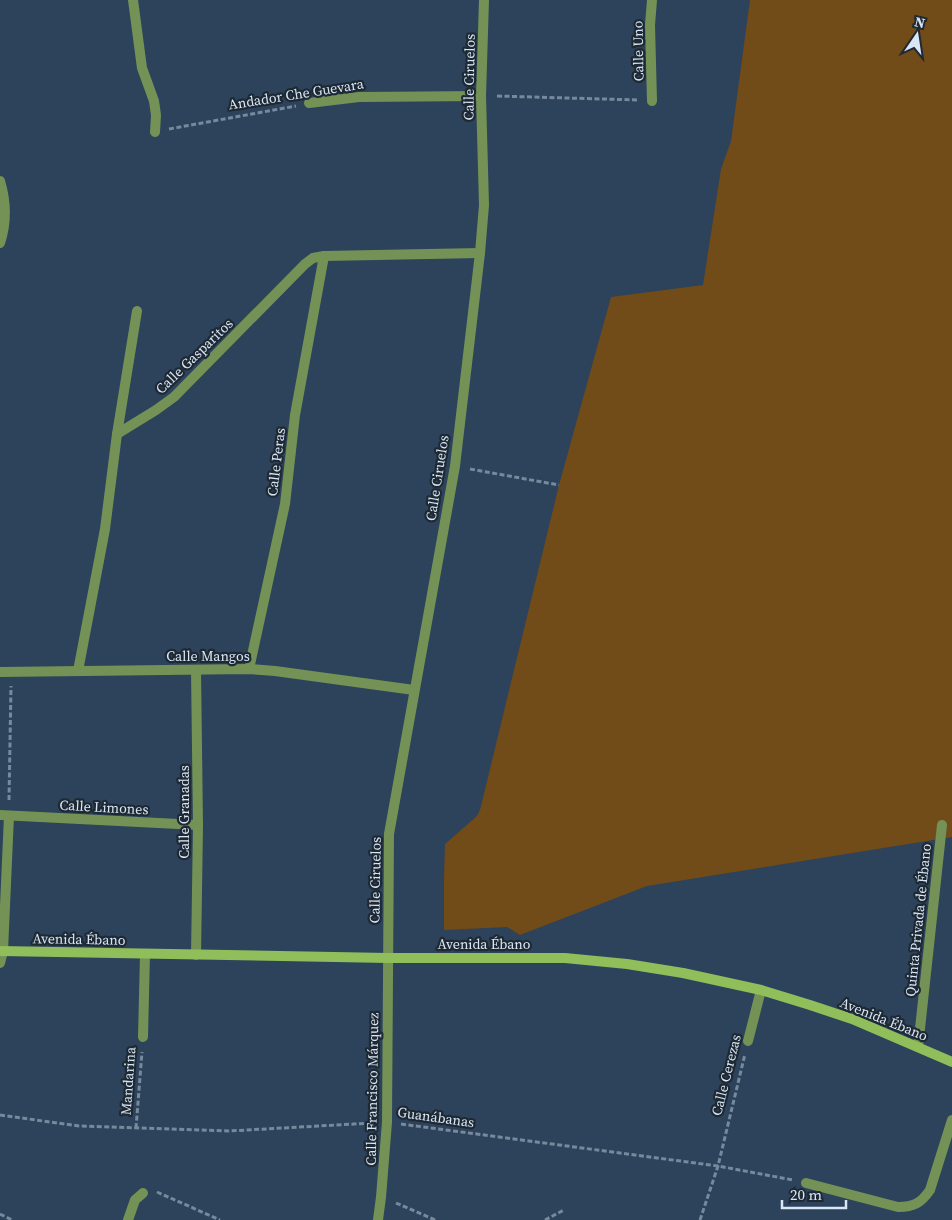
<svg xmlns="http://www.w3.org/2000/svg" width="952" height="1220" font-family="'Source Serif 4',serif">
<rect width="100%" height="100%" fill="#2c435b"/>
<polygon fill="#714b18" points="750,0 952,0 952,837 647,886 520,935 507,927 444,930 444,878 445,844 477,816 480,810 559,485 611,297 703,285 721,169 731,141"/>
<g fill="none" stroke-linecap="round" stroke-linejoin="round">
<g stroke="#76899d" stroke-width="3" stroke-dasharray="5 2.5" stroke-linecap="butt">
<polyline points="497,96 638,100"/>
<polyline points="169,129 296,106"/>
<polyline points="470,469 559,485"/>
<polyline points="9,800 11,686"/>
<polyline points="0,1115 79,1126 229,1131 372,1123"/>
<polyline points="401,1124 718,1166 793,1180"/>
<polyline points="136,1128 142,1052"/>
<polyline points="157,1192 220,1220"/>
<polyline points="396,1203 435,1220"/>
<polyline points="0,1214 12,1220"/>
<polyline points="545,1220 564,1210"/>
<polyline points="700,1220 718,1166 745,1054"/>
</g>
<g stroke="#749255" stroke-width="10">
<polyline points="133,0 142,68 154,101 156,115 155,132"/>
<polyline points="652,101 650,25 652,0"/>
<polyline points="309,103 359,97 481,96"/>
<path d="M 0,181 C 6,201 7,222 0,243"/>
<polyline points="117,434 156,410 174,397 305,264 313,258 324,256 480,253"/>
<polyline points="249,669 285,504 295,415 324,256"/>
<polyline points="78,671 105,529 117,434 137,311"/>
<polyline points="0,672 249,669 275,671 414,690"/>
<polyline points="0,815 198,825"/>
<polyline points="196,955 198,825 196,670"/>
<polyline points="0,963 3,951 9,816"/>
<polyline points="143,1037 145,954"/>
<polyline points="748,1041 761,990"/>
<polyline points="918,1047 942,825"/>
<path d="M 806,1183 L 898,1207 C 914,1207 921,1203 930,1190 L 952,1120"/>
<polyline points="128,1220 135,1200 143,1193"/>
<polyline points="378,1220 381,1197 387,1122 389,834 455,466 480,253 484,205 481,96 484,0"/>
</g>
<polyline stroke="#8fbe5b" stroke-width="10" points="0,951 388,958 565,958 627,964 683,973 761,990 810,1005 852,1019 952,1062"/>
</g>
<g text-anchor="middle" stroke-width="4.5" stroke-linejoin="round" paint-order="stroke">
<g font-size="14" fill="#d8e6f5" stroke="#1e2934">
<text transform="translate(638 51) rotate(-91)" y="5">Calle Uno</text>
<text transform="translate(469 77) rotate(-89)" y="5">Calle Ciruelos</text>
<text transform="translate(296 94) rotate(-9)" y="5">Andador Che Guevara</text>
<text transform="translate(194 356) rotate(-44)" y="5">Calle Gasparitos</text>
<text transform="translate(276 462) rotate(-83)" y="5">Calle Peras</text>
<text transform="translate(437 478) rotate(-81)" y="5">Calle Ciruelos</text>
<text x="208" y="661">Calle Mangos</text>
<text transform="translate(104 807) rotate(3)" y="5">Calle Limones</text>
<text transform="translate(184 812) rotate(-90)" y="5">Calle Granadas</text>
<text transform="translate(375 880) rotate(-89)" y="5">Calle Ciruelos</text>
<text transform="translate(918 920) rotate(-84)" y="5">Quinta Privada de Ébano</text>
<text transform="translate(79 939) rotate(1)" y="5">Avenida Ébano</text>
<text x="484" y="949">Avenida Ébano</text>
<text transform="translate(884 1019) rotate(22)" y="5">Avenida Ébano</text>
<text transform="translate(726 1075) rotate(-76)" y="5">Calle Cerezas</text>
<text transform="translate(128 1081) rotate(-86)" y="5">Mandarina</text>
<text transform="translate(372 1089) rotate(-89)" y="5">Calle Francisco Márquez</text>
<text transform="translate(436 1117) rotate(8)" y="5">Guanábanas</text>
</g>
</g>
<g transform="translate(917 35) rotate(13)" stroke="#1e2934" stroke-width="4" paint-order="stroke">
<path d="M0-4L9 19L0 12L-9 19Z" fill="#d8e6f5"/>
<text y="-8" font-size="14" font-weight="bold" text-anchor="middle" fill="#d8e6f5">N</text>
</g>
<path d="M782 1200v8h64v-8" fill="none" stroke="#d8e6f5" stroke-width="2.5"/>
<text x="790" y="1200" font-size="15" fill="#d8e6f5" stroke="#1e2934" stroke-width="4" paint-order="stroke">20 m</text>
</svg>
